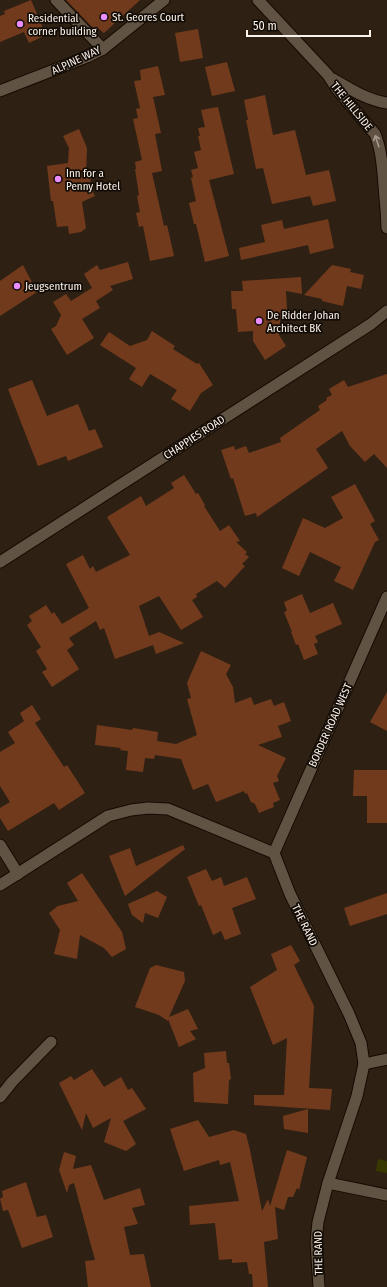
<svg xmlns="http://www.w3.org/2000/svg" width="387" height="1287" font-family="'Fira Sans Condensed',sans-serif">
<rect width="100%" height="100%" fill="#2e2113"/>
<polygon fill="#383801" points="378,1159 387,1161 387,1173 376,1171"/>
<g fill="#723a1d">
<polygon points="31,0 46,35 29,43 24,32 0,42 0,16 5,14 4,11"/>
<polygon points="66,0 140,0 104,33 96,27 94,29"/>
<polygon points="198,29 203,58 180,62 175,33"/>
<polygon points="227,62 235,91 212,96 205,67"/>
<polygon points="158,66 165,95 153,97 161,133 155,134 162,171 152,173 164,226 167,225 174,256 150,261 143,226 139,227 136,213 140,212 137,196 139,195 135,169 136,169 135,162 142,160 133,119 138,118 136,109 140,108 134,81 141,80 140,70"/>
<polygon points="265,95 273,135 295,130 306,175 329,170 336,201 313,206 310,196 272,204 263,168 256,169 246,120 248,120 244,100"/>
<polygon points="218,107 234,174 209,180 229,256 205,262 196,224 194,224 189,203 196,201 191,178 193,177 191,170 198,168 194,152 201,150 198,136 200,136 198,128 205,127 201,110"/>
<polygon points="79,129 87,148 86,175 91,175 90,187 95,196 82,202 86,228 81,232 69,234 68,226 57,227 53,201 51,201 47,166 68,163 69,148 63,136"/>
<polygon points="328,219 334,248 310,254 308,245 241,260 239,248 265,242 261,225 282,220 284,229"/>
<polygon points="128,262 133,279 110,286 113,290 96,301 100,308 82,319 94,338 67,355 51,329 56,326 61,315 53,302 66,294 71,301 92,288 84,274 97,265 100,270"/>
<polygon points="23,265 37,292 0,316 0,281"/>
<polygon points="332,265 351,269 350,272 364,275 361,289 347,286 343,306 322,301 322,299 304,295"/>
<polygon points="301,277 302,294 286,291 287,310 281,310 279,335 286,346 265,360 253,341 253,331 238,332 236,309 232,309 231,291 243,291 242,281"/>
<polygon points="152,331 175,346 173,349 197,364 199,363 213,385 201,393 190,411 171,399 177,390 150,374 142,387 129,379 136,368 100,345 109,332 130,346 147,340"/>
<polygon points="387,374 387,468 374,454 365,462 350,446 342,431 316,449 328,468 257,517 256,513 245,516 233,478 231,479 221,450 234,446 235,450 246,446 249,453 281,442 280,438 320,410 318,406 327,400 326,398 332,395 329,389 344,380 348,387"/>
<polygon points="32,380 47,416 78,404 89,431 95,429 103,447 68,461 66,456 38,466 8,389"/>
<polygon points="184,475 196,494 198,493 205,505 204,506 220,531 229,525 240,541 236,542 247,552 245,554 249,557 242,564 245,566 225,588 217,581 196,594 197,597 192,600 203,617 181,630 159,596 139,606 149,636 159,632 184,643 156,654 153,645 115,659 104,628 100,630 96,621 69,638 74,645 67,650 79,669 52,687 42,672 47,669 36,651 41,647 27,625 32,621 29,616 46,605 52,614 54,612 62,624 89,608 66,564 83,555 90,569 93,566 96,572 130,555 107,517 141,496 146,506 174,488 171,483"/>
<polygon points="355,484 375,521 370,524 379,540 375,542 353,590 334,581 341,567 310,552 299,576 282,568 303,518 325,528 343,518 331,497"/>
<polygon points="302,594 310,613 333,603 342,624 315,636 318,642 314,644 318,654 304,660 298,644 296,645 291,632 292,632 284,612 287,611 284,602"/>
<polygon points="201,651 231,665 226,674 233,687 235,703 251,697 254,705 271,699 274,706 284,702 291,721 278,726 282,737 258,745 286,758 277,776 279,781 273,783 280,800 273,803 274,807 259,813 255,804 251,802 247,793 245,794 244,791 216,802 208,784 193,790 181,759 155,755 154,759 145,758 143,772 126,770 128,751 120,750 121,748 95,745 97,725 132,730 133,728 158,732 157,741 176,744 197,735 187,699 191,698 187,683"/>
<polygon points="387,692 387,731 370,722"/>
<polygon points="32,705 41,719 35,723 64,767 67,765 85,793 59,810 54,803 8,831 0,818 0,808 10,802 0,786 0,752 15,743 8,732 24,721 20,713"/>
<polygon points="354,770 387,770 387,823 367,823 367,796 353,796"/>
<polygon points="183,845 185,849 125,896 109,856 130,848 136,866"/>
<polygon points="206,869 212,881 221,877 224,886 247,877 256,899 232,908 241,934 225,940 221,931 213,935 201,905 199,906 187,877"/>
<polygon points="82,873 122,932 126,949 112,957 104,948 80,935 77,959 54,954 60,930 49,913 58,906 78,901 67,883"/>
<polygon points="157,891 167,897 158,918 145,913 143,923 132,915 128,904"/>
<polygon points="387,893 387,914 350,926 344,908"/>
<polygon points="291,945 300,961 294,965 314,1006 309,1088 332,1089 330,1110 254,1105 254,1095 284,1095 287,1038 273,1045 250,987 277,970 271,954"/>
<polygon points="156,965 184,972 185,981 169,1017 188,1009 198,1029 190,1031 196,1039 179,1047 168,1019 168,1021 159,1015 135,1007 150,968"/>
<polygon points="226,1051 227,1063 229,1063 231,1079 229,1080 228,1104 194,1102 193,1073 205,1068 204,1053"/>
<polygon points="92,1069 104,1087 121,1077 128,1090 132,1088 146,1109 123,1121 136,1144 126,1151 104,1142 111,1118 93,1128 86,1113 82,1130 59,1083 71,1076 74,1080"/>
<polygon points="308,1109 308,1133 284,1129 283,1116"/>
<polygon points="198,1120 209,1137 234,1130 246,1134 250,1150 262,1211 268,1199 270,1206 287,1150 307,1157 299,1190 297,1188 293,1197 288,1197 284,1210 275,1207 278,1239 264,1242 268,1287 253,1287 252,1274 249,1274 247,1262 232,1263 232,1259 219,1260 215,1223 190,1225 189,1206 239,1201 230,1162 220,1165 219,1160 184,1171 170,1129"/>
<polygon points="64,1152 76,1156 73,1169 91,1165 104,1200 140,1188 145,1205 132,1208 138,1224 124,1227 130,1255 144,1254 151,1287 88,1287 85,1261 95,1260 74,1183 69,1185 67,1193 59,1170"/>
<polygon points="26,1182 37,1217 46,1215 53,1237 22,1248 8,1210 3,1211 0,1199 3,1197 2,1191"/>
</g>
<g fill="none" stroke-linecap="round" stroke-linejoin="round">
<g stroke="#160a01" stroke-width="13">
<g id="minor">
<polyline points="56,0 103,49"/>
<path d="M 258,0 L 328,75 L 337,89 L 375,134 C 384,156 383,184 386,208"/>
<path d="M 333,79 C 350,89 367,100 387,103"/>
<polyline points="0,91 87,57 103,49 164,0"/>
<polyline points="387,204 386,208 387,228"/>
<polyline points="0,562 371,324 387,311"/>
<polyline points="0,845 18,874"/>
<polyline points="274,853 387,597"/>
<polyline points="0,885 108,816 131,810 148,808 168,809 274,853 290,894 349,1014 361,1043 364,1064 357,1096 328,1183 318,1222 316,1242 319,1287"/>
<polyline points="364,1064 387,1059"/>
<polyline points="0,1097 12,1082 51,1042"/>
<polyline points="328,1183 387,1195"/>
</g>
</g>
<use href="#minor" stroke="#615344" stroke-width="11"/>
</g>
<defs><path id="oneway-shaft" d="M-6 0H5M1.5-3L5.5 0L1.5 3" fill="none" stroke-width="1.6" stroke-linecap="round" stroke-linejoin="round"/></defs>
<use stroke="#a79b8f" href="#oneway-shaft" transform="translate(377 141) rotate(-108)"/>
<g fill="#eb8dfb" stroke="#120c06" stroke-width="1.5">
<circle cx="104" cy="17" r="4"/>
<circle cx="20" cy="24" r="4"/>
<circle cx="58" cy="179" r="4"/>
<circle cx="17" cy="286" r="4"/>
<circle cx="259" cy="321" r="4"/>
</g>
<g text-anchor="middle" stroke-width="3.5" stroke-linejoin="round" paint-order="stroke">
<g font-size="11" fill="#fcf3ea" stroke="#120c06" text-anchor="start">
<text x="112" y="21">St. Geores Court</text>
<text x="28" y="22">Residential<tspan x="28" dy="13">corner building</tspan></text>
<text x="66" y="177">Inn for a<tspan x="66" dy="13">Penny Hotel</tspan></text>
<text x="25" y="290">Jeugsentrum</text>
<text x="267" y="319">De Ridder Johan<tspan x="267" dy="13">Architect BK</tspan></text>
</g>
<g font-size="11" fill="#fcf3ea" stroke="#120c06">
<text transform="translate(76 60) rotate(-25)" y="4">ALPINE WAY</text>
<text transform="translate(352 106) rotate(51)" y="4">THE HILLSIDE</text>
<text transform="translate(194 437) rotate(-33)" y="4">CHAPPIES ROAD</text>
<text transform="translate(330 725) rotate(-66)" y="4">BORDER ROAD WEST</text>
<text transform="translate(305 925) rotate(64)" y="4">THE RAND</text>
<text transform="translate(318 1253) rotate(-91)" y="4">THE RAND</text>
</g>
</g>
<path d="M247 30v6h123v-6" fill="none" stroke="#fcf3ea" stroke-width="2"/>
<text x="253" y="30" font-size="12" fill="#fcf3ea" stroke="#120c06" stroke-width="3" paint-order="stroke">50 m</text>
</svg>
